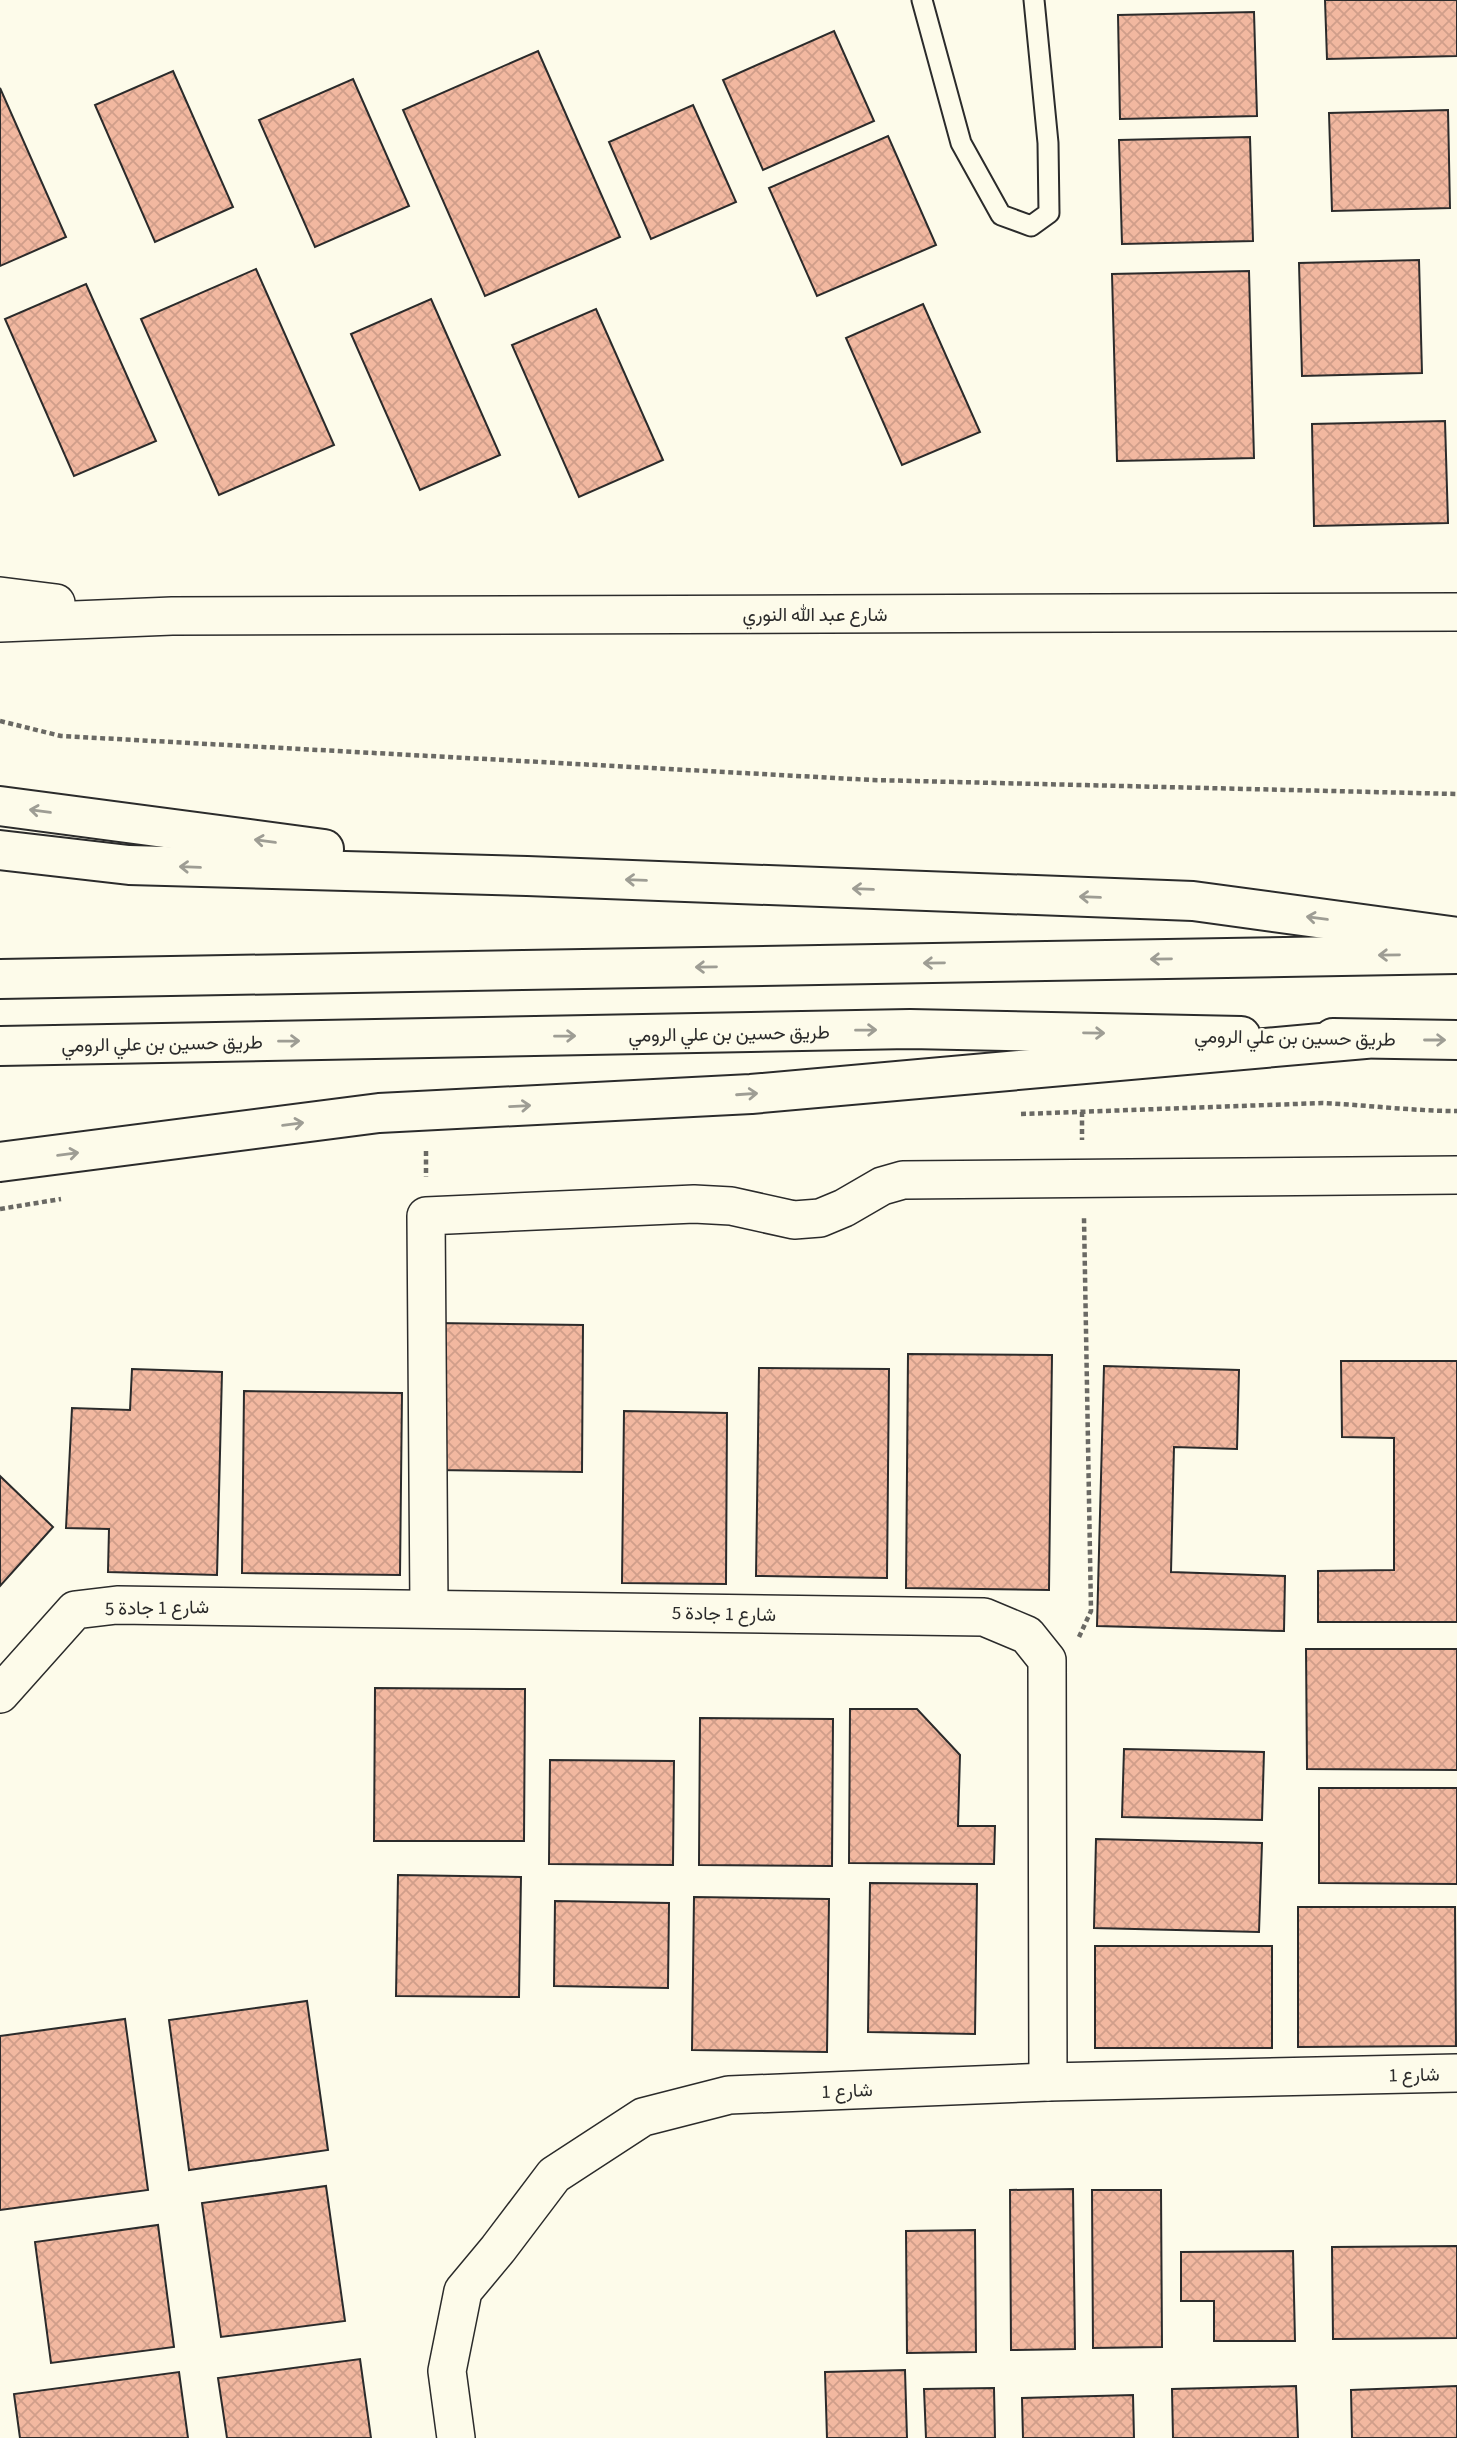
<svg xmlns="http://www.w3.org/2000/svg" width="1457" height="2438" font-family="'Source Sans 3',Vazirmatn,sans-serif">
<defs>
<pattern id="building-cross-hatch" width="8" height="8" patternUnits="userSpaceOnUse" patternTransform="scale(1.75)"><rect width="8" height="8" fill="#f2b8a0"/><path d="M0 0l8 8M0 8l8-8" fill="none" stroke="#d09e8a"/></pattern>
</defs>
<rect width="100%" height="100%" fill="#fdfbea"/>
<g fill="url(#building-cross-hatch)" stroke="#2b2b2b" stroke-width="2">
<polygon points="1325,0 1457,0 1457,56 1327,59"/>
<polygon points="1254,12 1257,116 1120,119 1118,15"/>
<polygon points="834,31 874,121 763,170 723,80"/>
<polygon points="538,51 620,237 485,296 403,110"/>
<polygon points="173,71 233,207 155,242 95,105"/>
<polygon points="353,79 409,206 315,247 259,120"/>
<polygon points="0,88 66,237 0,266"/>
<polygon points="693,105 736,202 651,239 609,142"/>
<polygon points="1448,110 1450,208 1332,211 1329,113"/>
<polygon points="888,136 936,245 817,296 769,188"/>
<polygon points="1250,137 1253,241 1122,244 1119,140"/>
<polygon points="1419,260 1422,373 1302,376 1299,263"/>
<polygon points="256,269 334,445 219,495 141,319"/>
<polygon points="1249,271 1254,458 1117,461 1112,274"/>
<polygon points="86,284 156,441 74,476 5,319"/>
<polygon points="431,299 500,455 420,490 351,334"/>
<polygon points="923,304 980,432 902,465 846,338"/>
<polygon points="596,309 663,460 579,497 512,345"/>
<polygon points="1445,421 1448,523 1314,526 1312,424"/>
<polygon points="436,1323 583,1325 582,1472 435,1470"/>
<polygon points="908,1354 1052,1355 1049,1590 906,1588"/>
<polygon points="1341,1361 1457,1361 1457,1622 1318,1622 1318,1571 1394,1570 1394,1438 1342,1437"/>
<polygon points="1104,1366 1239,1370 1237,1449 1174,1447 1171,1572 1285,1576 1284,1631 1097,1626"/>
<polygon points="759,1368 889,1369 887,1578 756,1576"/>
<polygon points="132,1369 222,1372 217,1575 108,1572 109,1529 66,1528 72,1408 130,1410"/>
<polygon points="244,1391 402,1393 400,1575 242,1573"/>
<polygon points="624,1411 727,1413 726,1584 622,1583"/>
<polygon points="0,1476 53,1527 0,1586"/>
<polygon points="1306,1649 1457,1649 1457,1770 1307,1769"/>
<polygon points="375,1688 525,1689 524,1841 374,1841"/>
<polygon points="850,1709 917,1709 960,1755 958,1826 995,1826 994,1864 849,1863"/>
<polygon points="700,1718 833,1719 832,1866 699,1865"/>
<polygon points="1124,1749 1264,1752 1262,1820 1122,1817"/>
<polygon points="550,1760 674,1761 673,1865 549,1864"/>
<polygon points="1319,1788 1457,1788 1457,1884 1319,1883"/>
<polygon points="1096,1839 1262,1843 1259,1932 1094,1928"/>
<polygon points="398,1875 521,1877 519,1997 396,1996"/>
<polygon points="870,1883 977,1884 975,2034 868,2032"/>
<polygon points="694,1897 829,1899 827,2052 692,2050"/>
<polygon points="555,1901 669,1903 668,1988 554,1986"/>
<polygon points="1298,1907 1455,1907 1456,2046 1298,2047"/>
<rect x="1095" y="1946" width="177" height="102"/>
<polygon points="307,2001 328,2150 189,2170 169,2020"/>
<polygon points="125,2019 148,2190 0,2210 0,2036"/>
<polygon points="326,2186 345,2321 221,2337 202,2203"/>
<polygon points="1073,2189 1075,2349 1011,2350 1010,2190"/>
<polygon points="1092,2190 1161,2190 1162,2347 1093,2348"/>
<polygon points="158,2225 174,2347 51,2363 35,2242"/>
<polygon points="975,2230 976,2352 907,2353 906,2231"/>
<polygon points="1457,2246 1457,2338 1333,2339 1332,2247"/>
<polygon points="1293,2251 1295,2341 1214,2341 1214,2301 1181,2301 1181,2252"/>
<polygon points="360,2359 371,2438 227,2438 218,2378"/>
<polygon points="905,2370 907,2438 827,2438 825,2372"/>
<polygon points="179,2372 188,2438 20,2438 14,2394"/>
<polygon points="1296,2386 1298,2438 1173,2438 1172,2389"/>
<polygon points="1457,2386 1457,2438 1352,2438 1351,2390"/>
<polygon points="994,2388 995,2438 926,2438 924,2389"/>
<polygon points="1133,2395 1134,2438 1023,2438 1022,2398"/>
</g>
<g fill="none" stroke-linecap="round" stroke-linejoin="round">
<g stroke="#2b2b2b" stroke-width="23">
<polyline id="service" points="922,0 961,143 1001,215 1031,226 1049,213 1048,143 1034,0"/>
</g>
<g stroke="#2b2b2b" stroke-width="40">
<g id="minor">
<polyline points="0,596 56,603"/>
<polyline points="0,623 172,616 1457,612"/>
<polyline points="429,1608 426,1216 694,1204 731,1206 794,1220 820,1218 844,1208 882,1186 903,1180 1457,1175"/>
<polyline points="0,1694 75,1610 117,1605 984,1617 1027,1635 1047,1660 1048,2082"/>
<polyline points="456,2438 447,2371 463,2291 498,2249 554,2175 643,2117 729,2095 1048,2082 1457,2073"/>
</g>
</g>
<g stroke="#2b2b2b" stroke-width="42">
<g id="trunk">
<polyline points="0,979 1457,954"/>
<polyline points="1333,1038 1457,1040"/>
<polyline points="0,1046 910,1029 1241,1036"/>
</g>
</g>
<g stroke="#2b2b2b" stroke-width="42">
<g id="motorway">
<polyline points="0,806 324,849"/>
<polyline points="0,850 129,865 527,876 1193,901 1457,937"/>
<polyline points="0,1162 379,1113 751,1094 1365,1039"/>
</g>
</g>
<g stroke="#6a6964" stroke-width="4.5" stroke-dasharray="5 3.5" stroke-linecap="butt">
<polyline points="0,721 61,736 872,780 1457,794"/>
<polyline points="1082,1112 1082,1140"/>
<path d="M 1021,1114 L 1322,1103 C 1367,1105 1412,1111 1457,1111"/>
<polyline points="426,1151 426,1177"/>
<polyline points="0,1209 61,1199"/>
<polyline points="1079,1637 1091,1611 1084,1218"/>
</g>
<use href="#service" stroke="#fdfbea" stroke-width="19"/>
<use href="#minor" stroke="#fdfbea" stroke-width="37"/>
<use href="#trunk" stroke="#fdfbea" stroke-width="38"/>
<use href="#motorway" stroke="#fdfbea" stroke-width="38"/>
</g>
<defs><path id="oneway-shaft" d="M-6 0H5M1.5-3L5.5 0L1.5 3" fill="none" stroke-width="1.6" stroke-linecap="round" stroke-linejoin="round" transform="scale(1.75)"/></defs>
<g stroke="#9e9d94">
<use href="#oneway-shaft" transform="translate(40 811) rotate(-172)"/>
<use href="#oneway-shaft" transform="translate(265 841) rotate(-172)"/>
<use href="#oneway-shaft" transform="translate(190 867) rotate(-178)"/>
<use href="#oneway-shaft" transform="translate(636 880) rotate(-178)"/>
<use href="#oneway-shaft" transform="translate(863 889) rotate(-178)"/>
<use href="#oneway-shaft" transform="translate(1090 897) rotate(-178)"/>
<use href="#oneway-shaft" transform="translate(1317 918) rotate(-172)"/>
<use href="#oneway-shaft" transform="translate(1389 955) rotate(179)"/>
<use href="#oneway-shaft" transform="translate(1161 959) rotate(179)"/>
<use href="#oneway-shaft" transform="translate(934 963) rotate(179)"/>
<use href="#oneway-shaft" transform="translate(706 967) rotate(179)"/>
<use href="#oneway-shaft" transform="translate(866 1030) rotate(-1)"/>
<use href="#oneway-shaft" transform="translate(1094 1033) rotate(1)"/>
<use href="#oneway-shaft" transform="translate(565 1036) rotate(-1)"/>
<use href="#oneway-shaft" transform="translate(1435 1040)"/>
<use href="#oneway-shaft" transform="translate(289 1041) rotate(-1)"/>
<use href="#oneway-shaft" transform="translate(747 1094) rotate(-4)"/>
<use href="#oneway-shaft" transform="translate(520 1106) rotate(-3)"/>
<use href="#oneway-shaft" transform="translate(293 1124) rotate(-7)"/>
<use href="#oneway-shaft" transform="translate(68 1154) rotate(-7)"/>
</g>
<g text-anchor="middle" stroke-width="5" stroke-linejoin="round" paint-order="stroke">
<g font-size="19" fill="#2b2b2b" stroke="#fdfbea">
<text x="815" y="621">شارع عبد الله النوري</text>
<text transform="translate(729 1033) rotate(-1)" y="7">طريق حسين بن علي الرومي</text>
<text transform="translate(1295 1037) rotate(1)" y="7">طريق حسين بن علي الرومي</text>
<text transform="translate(162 1043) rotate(-1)" y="7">طريق حسين بن علي الرومي</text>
<text transform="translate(157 1607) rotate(-1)" y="7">شارع 1 جادة 5</text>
<text transform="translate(724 1613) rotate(1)" y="7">شارع 1 جادة 5</text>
<text transform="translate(1414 2074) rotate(-1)" y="7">شارع 1</text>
<text transform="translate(847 2090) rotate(-2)" y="7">شارع 1</text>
</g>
</g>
</svg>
